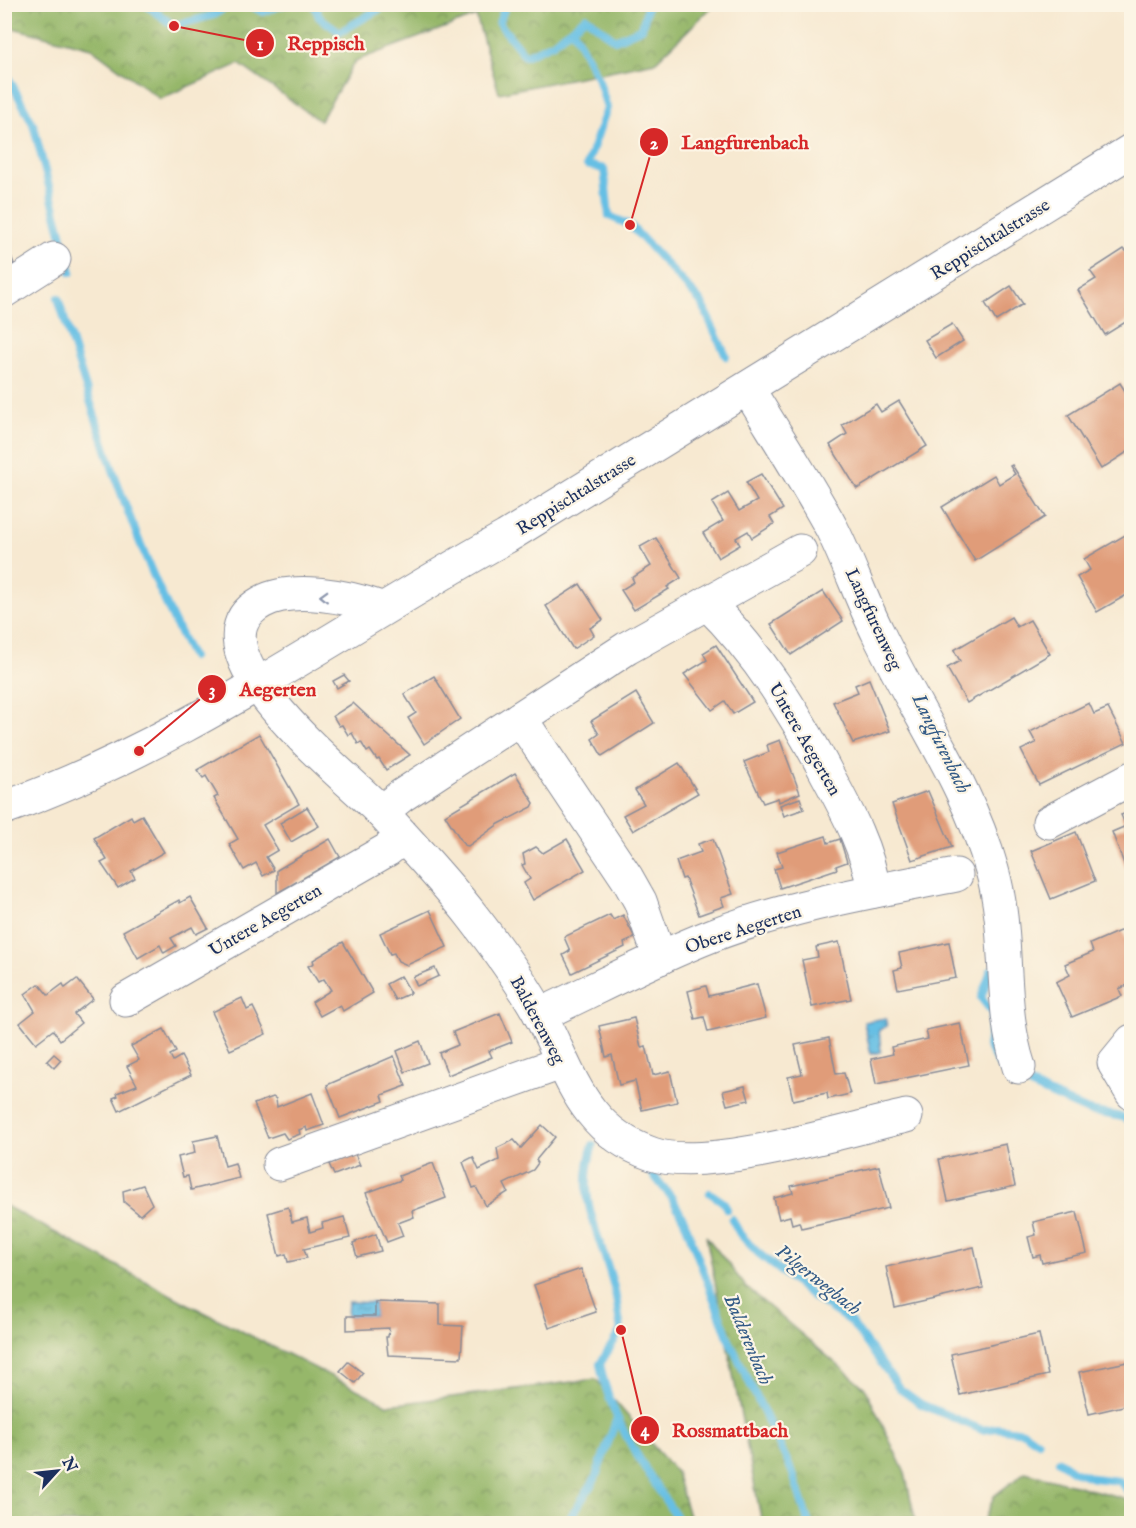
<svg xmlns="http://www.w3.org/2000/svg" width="1136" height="1528" font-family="'IM FELL English',serif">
<defs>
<pattern id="forest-crowns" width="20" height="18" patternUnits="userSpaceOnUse" patternTransform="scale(1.5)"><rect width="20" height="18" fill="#96b76b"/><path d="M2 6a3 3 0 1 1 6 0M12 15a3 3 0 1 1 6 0" fill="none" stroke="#7a955b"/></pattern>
<pattern id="water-ripples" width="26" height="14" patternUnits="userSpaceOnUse" patternTransform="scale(1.5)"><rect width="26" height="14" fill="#66bfe4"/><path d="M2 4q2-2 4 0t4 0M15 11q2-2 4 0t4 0" fill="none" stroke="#539cbc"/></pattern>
</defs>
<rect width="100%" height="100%" fill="#fcf5e5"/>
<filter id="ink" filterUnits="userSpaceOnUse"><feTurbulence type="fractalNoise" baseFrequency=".0167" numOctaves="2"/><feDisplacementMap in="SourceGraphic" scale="12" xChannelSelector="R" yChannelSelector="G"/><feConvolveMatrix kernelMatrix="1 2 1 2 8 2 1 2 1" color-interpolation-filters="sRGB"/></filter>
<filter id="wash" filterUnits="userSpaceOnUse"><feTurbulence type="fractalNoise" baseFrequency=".008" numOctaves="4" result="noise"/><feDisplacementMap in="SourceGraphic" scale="24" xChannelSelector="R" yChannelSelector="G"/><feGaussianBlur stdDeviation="1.35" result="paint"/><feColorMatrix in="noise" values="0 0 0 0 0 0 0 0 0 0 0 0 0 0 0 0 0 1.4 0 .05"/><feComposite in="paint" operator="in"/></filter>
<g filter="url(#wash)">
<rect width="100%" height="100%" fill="#f7e9d1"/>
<g fill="url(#forest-crowns)" stroke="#587364" stroke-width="1.5">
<polygon points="4,5 5,4 714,5 655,62 499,93 476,16 355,61 320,121 239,64 160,99 91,48 5,26"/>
<polygon points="4,1205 186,1303 388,1405 596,1379 676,1472 691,1523 5,1523"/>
<polygon points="706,1236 747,1288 865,1388 905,1473 916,1523 762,1523"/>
<polygon points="1025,1472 1131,1500 1131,1523 983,1523 994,1496"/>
</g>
<g fill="url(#water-ripples)" stroke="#4077a1" stroke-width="1.5">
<polygon points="885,1018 887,1026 879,1030 881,1052 871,1054 864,1022"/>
<polygon points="348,1302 375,1303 375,1316 347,1316"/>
</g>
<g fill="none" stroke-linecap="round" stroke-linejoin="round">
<g stroke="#66bfe4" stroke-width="8">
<polyline points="145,4 174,26 214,15 230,4"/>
<polyline points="247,4 263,12 284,4"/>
<polyline points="314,4 319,17 340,32 388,4"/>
<polyline points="506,4 499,23 525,56 553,43 586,17 615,40 642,28 648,4"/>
<polyline points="572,28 599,81 607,108 587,165 604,169 609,216 630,225 701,302 726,356"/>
<polyline points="4,69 33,124 71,272"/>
<path d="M 58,298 C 96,421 132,543 192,657"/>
<polyline points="991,970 981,998 993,1013 988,1046 1002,1069"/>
<polyline points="1028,1084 1088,1111 1123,1117 1132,1122"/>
<path d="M 593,1145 C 576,1198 598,1230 612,1280 C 617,1296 618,1314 621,1330 L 600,1364 C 610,1420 645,1468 675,1515 L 675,1524"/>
<polyline points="651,1172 672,1198 684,1220 730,1342 792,1471 809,1524"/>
<polyline points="710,1193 723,1202 727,1209"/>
<polyline points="732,1219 740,1234 758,1253 816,1299 851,1322 900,1389 921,1404 982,1430 997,1428 1024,1432 1038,1442"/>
<polyline points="1059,1461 1073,1471 1093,1478 1119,1481 1132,1495"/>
<polyline points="566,1524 595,1479 617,1418"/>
</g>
</g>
<g id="blocks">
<g fill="#e09c79">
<polygon points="4,236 14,264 4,267"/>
<polygon points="1124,249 1132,257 1132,318 1105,335 1078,290 1096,279 1090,271"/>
<polygon points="1011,286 1023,304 996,321 985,303"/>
<polygon points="952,324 963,341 936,358 925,340"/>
<polygon points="1120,383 1125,391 1132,387 1132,449 1101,469 1068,415"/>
<polygon points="899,401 927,446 857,489 830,445 847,434 842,425 876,404 881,412"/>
<polygon points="1012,465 1045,517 975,561 942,507 994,475 999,484 1015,474 1010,466"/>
<polygon points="761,474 783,509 770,517 774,524 752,538 748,531 736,538 740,545 718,558 703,533 723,521 712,503 728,493 739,511 757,501 746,482"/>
<polygon points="1132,531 1132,592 1097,612 1077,577 1090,570 1084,559"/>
<polygon points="656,538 681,578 667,587 669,589 634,610 621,590 634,582 632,578 651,566 640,547"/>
<polygon points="580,584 603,620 590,628 594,635 573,649 546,606"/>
<polygon points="823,591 843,621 791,655 771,624"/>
<polygon points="1011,617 1017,627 1030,620 1050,654 967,703 947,668 960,661 954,650"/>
<polygon points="716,645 753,702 733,714 725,701 712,710 684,674 707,660 703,653"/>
<polygon points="344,675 349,681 337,688 333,681"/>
<polygon points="434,676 460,719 424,744 408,718 416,713 404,694"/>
<polygon points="869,679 890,731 853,743 833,702 858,692 855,685"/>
<polygon points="636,693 654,723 602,756 592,739 599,734 591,721"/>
<polygon points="353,703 381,729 410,755 386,770 379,759 377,760 370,750 367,752 361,742 358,744 352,733 348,735 342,725 339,726 333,716"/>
<polygon points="1089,703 1094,714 1108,708 1126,743 1039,785 1021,750 1036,743 1030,732"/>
<polygon points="259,734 299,804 263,825 278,850 266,857 274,870 263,876 256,863 244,870 229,844 238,839 214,798 218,796 206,776 203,778 197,770"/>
<polygon points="780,740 800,793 779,802 778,798 763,803 744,762 769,752 767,745"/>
<polygon points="679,763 698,793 633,831 623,815 644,804 635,790"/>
<polygon points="515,773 534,803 532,807 499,824 468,846 464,845 445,815"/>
<polygon points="928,791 952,847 912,860 892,804"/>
<polygon points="800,798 804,809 784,816 780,805"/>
<polygon points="307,807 319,826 291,842 280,823"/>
<polygon points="1132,811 1132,867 1126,869 1112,832 1126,826 1121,815"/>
<polygon points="142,815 164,852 131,871 135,878 118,888 101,863 107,860 94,838 131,816 133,820"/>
<polygon points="1076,832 1095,881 1051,899 1031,851"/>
<polygon points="826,836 828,843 840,839 847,862 836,866 837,869 780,888 774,869 782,867 777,852"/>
<polygon points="330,839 340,857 277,893 277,870"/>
<polygon points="567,839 585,870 533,900 524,883 530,879 522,865 525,864 523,854 536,847 543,853"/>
<polygon points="713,839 733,894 721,898 724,906 699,915 685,878 682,879 676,861 701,852 698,844"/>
<polygon points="190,897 208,928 196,934 192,927 171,938 176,946 164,953 160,945 138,958 123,931 179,900 180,903"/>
<polygon points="430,910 447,947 407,965 398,961 394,953 390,954 380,933"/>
<polygon points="610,915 613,920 623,915 635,938 624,943 625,947 572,973 563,955 570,951 564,937"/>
<polygon points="1122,930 1127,941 1132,939 1132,983 1119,989 1122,996 1072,1017 1056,982 1070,975 1065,964 1093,952 1090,944"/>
<polygon points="343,942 373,993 343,1011 340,1005 320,1016 312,1002 331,990 324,979 318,982 308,966 314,963 313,960"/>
<polygon points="839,942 851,999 812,1007 802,960 818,957 816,947"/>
<polygon points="949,942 956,978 898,989 894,970 902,968 899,953"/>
<polygon points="435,968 439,976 417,986 413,977"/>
<polygon points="401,976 411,993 395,1000 386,984"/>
<polygon points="77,979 93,999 74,1014 81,1023 60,1040 53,1030 36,1043 20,1023 35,1011 25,994 39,984 48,995 63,984 65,988"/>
<polygon points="757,984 766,1018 708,1032 704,1017 695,1019 688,991 706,986 709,996"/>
<polygon points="242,998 247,1010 253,1007 266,1034 230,1050 212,1012"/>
<polygon points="500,1013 512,1042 489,1051 492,1057 448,1075 439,1053 458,1045 453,1032"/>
<polygon points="634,1018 641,1047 646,1046 653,1075 670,1071 677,1102 642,1110 635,1081 619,1085 612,1055 606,1057 599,1026"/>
<polygon points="960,1023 969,1065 876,1084 871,1059 893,1054 891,1047 928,1039 926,1030"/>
<polygon points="164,1029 176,1052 170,1055 173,1061 181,1056 191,1075 119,1111 113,1098 118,1096 117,1093 137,1085 127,1066 139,1060 131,1046"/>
<polygon points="829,1038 836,1074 844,1073 850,1094 828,1099 827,1093 793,1100 788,1077 802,1074 795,1045"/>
<polygon points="420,1041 428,1063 405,1072 397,1051"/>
<polygon points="54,1054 61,1060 54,1068 47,1061"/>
<polygon points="394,1056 406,1086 382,1095 384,1101 340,1118 327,1085"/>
<polygon points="745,1086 749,1100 727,1105 723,1091"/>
<polygon points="312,1093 324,1125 307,1131 306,1127 299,1130 300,1134 287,1139 283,1133 268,1138 254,1104 273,1097 276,1099 277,1107"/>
<polygon points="542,1125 555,1137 536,1160 538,1163 533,1170 504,1184 508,1192 486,1206 476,1187 473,1188 463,1162 473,1157 479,1170 499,1160 497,1148 514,1140 521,1148"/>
<polygon points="217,1136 225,1166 235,1163 239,1178 191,1190 188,1176 183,1177 178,1157 195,1153 193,1141"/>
<polygon points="1006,1144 1015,1186 948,1201 939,1159"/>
<polygon points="355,1154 360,1165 334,1175 329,1164"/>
<polygon points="433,1163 446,1198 412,1211 414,1217 398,1223 403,1236 387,1242 366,1193 401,1180 399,1176"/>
<polygon points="879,1166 889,1208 801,1228 799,1222 792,1224 790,1216 779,1219 774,1198 793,1193 791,1186"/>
<polygon points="143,1185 152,1204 140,1215 124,1202 123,1191"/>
<polygon points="288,1207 292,1222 307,1218 310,1232 323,1228 322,1223 344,1217 350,1238 304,1249 307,1258 288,1262 286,1254 279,1256 268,1213"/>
<polygon points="1077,1212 1087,1253 1042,1263 1040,1255 1033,1257 1028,1237 1036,1235 1033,1222"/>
<polygon points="376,1234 381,1251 357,1257 353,1243"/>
<polygon points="974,1247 983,1288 895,1308 886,1267"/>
<polygon points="581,1269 596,1312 549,1328 534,1285"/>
<polygon points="375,1302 440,1304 440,1325 463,1326 461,1358 388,1355 386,1337 388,1337 389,1328 347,1330 347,1316 375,1316"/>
<polygon points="1039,1334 1048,1375 960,1395 951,1354"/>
<polygon points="1132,1361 1132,1404 1089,1414 1079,1372"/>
<polygon points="348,1362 363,1373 355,1383 340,1371"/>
</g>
</g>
</g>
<g filter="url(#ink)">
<use href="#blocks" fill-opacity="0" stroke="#898c98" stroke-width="1.5"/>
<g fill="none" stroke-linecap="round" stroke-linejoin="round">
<g stroke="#898c98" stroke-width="35">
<g id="minor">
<polyline points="4,291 54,259"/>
<path d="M 748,389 C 776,435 806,481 832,529 C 849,563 861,599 878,633 C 916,713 968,784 992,870 C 1011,935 998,1004 1019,1067"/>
<path d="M 707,603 C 758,653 795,713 828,776 C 848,813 868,850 874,891"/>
<path d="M 381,608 C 350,597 292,585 262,602 C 178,648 351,779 382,813 C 413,847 445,881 473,917 C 497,948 520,979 539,1013 C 570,1071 581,1130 652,1154 C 706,1173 847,1130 906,1116"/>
<polyline points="520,718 627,878 640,901 660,958"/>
<polyline points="381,812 401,796 627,648 800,551"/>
<polyline points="1049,822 1132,778"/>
<polyline points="126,1000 387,850 402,838"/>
<path d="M 540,1015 C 597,988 654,958 713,935 C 791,905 875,891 956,875"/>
<polyline points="1132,1041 1114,1063 1132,1093"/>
<polyline points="279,1164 561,1063"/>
</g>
</g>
<g stroke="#898c98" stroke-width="35">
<path id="major" d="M 4,808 C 184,744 340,629 506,537 L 1132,150"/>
</g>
<use href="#minor" stroke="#fff" stroke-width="33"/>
<use href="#major" stroke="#fff" stroke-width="33"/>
</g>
<defs><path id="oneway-chevron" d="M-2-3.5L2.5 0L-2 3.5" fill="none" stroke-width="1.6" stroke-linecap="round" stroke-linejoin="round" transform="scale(1.5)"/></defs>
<use stroke="#8d97ae" href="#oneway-chevron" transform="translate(324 596) rotate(-178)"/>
</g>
<g text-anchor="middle" stroke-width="4.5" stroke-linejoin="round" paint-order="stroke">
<g font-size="18" fill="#1b2f5e" stroke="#fcf5e5">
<text transform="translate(990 239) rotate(-32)" y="6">Reppischtalstrasse</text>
<text transform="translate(576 494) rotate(-32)" y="6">Reppischtalstrasse</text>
<text transform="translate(874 619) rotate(65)" y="6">Langfurenweg</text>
<text transform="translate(805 739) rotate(60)" y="6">Untere Aegerten</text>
<text transform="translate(265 920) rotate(-30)" y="6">Untere Aegerten</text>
<text transform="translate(743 929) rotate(-18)" y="6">Obere Aegerten</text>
<text transform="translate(538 1020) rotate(62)" y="6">Balderenweg</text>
</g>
<g font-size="20" font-style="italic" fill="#325a86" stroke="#fcf5e5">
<text transform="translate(942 743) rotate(64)" y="7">Langfurenbach</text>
<text transform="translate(819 1279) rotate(38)" y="7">Pilgerwegbach</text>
<text transform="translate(749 1339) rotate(67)" y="7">Balderenbach</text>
</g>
</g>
<path fill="none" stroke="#d62828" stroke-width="2" d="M174 26L260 43M630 225L654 142M139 751L212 689M621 1330L645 1430"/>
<g fill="#d62828" stroke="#fcf5e5" stroke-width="2">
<circle cx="174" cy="26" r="6"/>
<circle cx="630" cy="225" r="6"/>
<circle cx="139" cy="751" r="6"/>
<circle cx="621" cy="1330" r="6"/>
<circle cx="260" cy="43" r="15"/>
<circle cx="654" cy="142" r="15"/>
<circle cx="212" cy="689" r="15"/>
<circle cx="645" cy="1430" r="15"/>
</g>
<g font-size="18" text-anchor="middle" font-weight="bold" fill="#fff">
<text x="260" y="50">1</text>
<text x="654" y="149">2</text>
<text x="212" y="696">3</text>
<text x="645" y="1436">4</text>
</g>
<g font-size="20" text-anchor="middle" font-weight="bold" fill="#d62828" stroke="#fcf5e5" stroke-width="4.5" stroke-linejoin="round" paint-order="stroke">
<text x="326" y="50">Reppisch</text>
<text x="745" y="149">Langfurenbach</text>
<text x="278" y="696">Aegerten</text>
<text x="730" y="1437">Rossmattbach</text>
</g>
<rect width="1136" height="1528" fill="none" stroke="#fcf5e5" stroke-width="24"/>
<g transform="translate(57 1471) rotate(63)" stroke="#fcf5e5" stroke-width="4.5" paint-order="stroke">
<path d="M0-4.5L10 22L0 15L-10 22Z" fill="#1b2f5e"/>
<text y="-9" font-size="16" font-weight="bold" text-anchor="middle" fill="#1b2f5e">N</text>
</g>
</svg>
